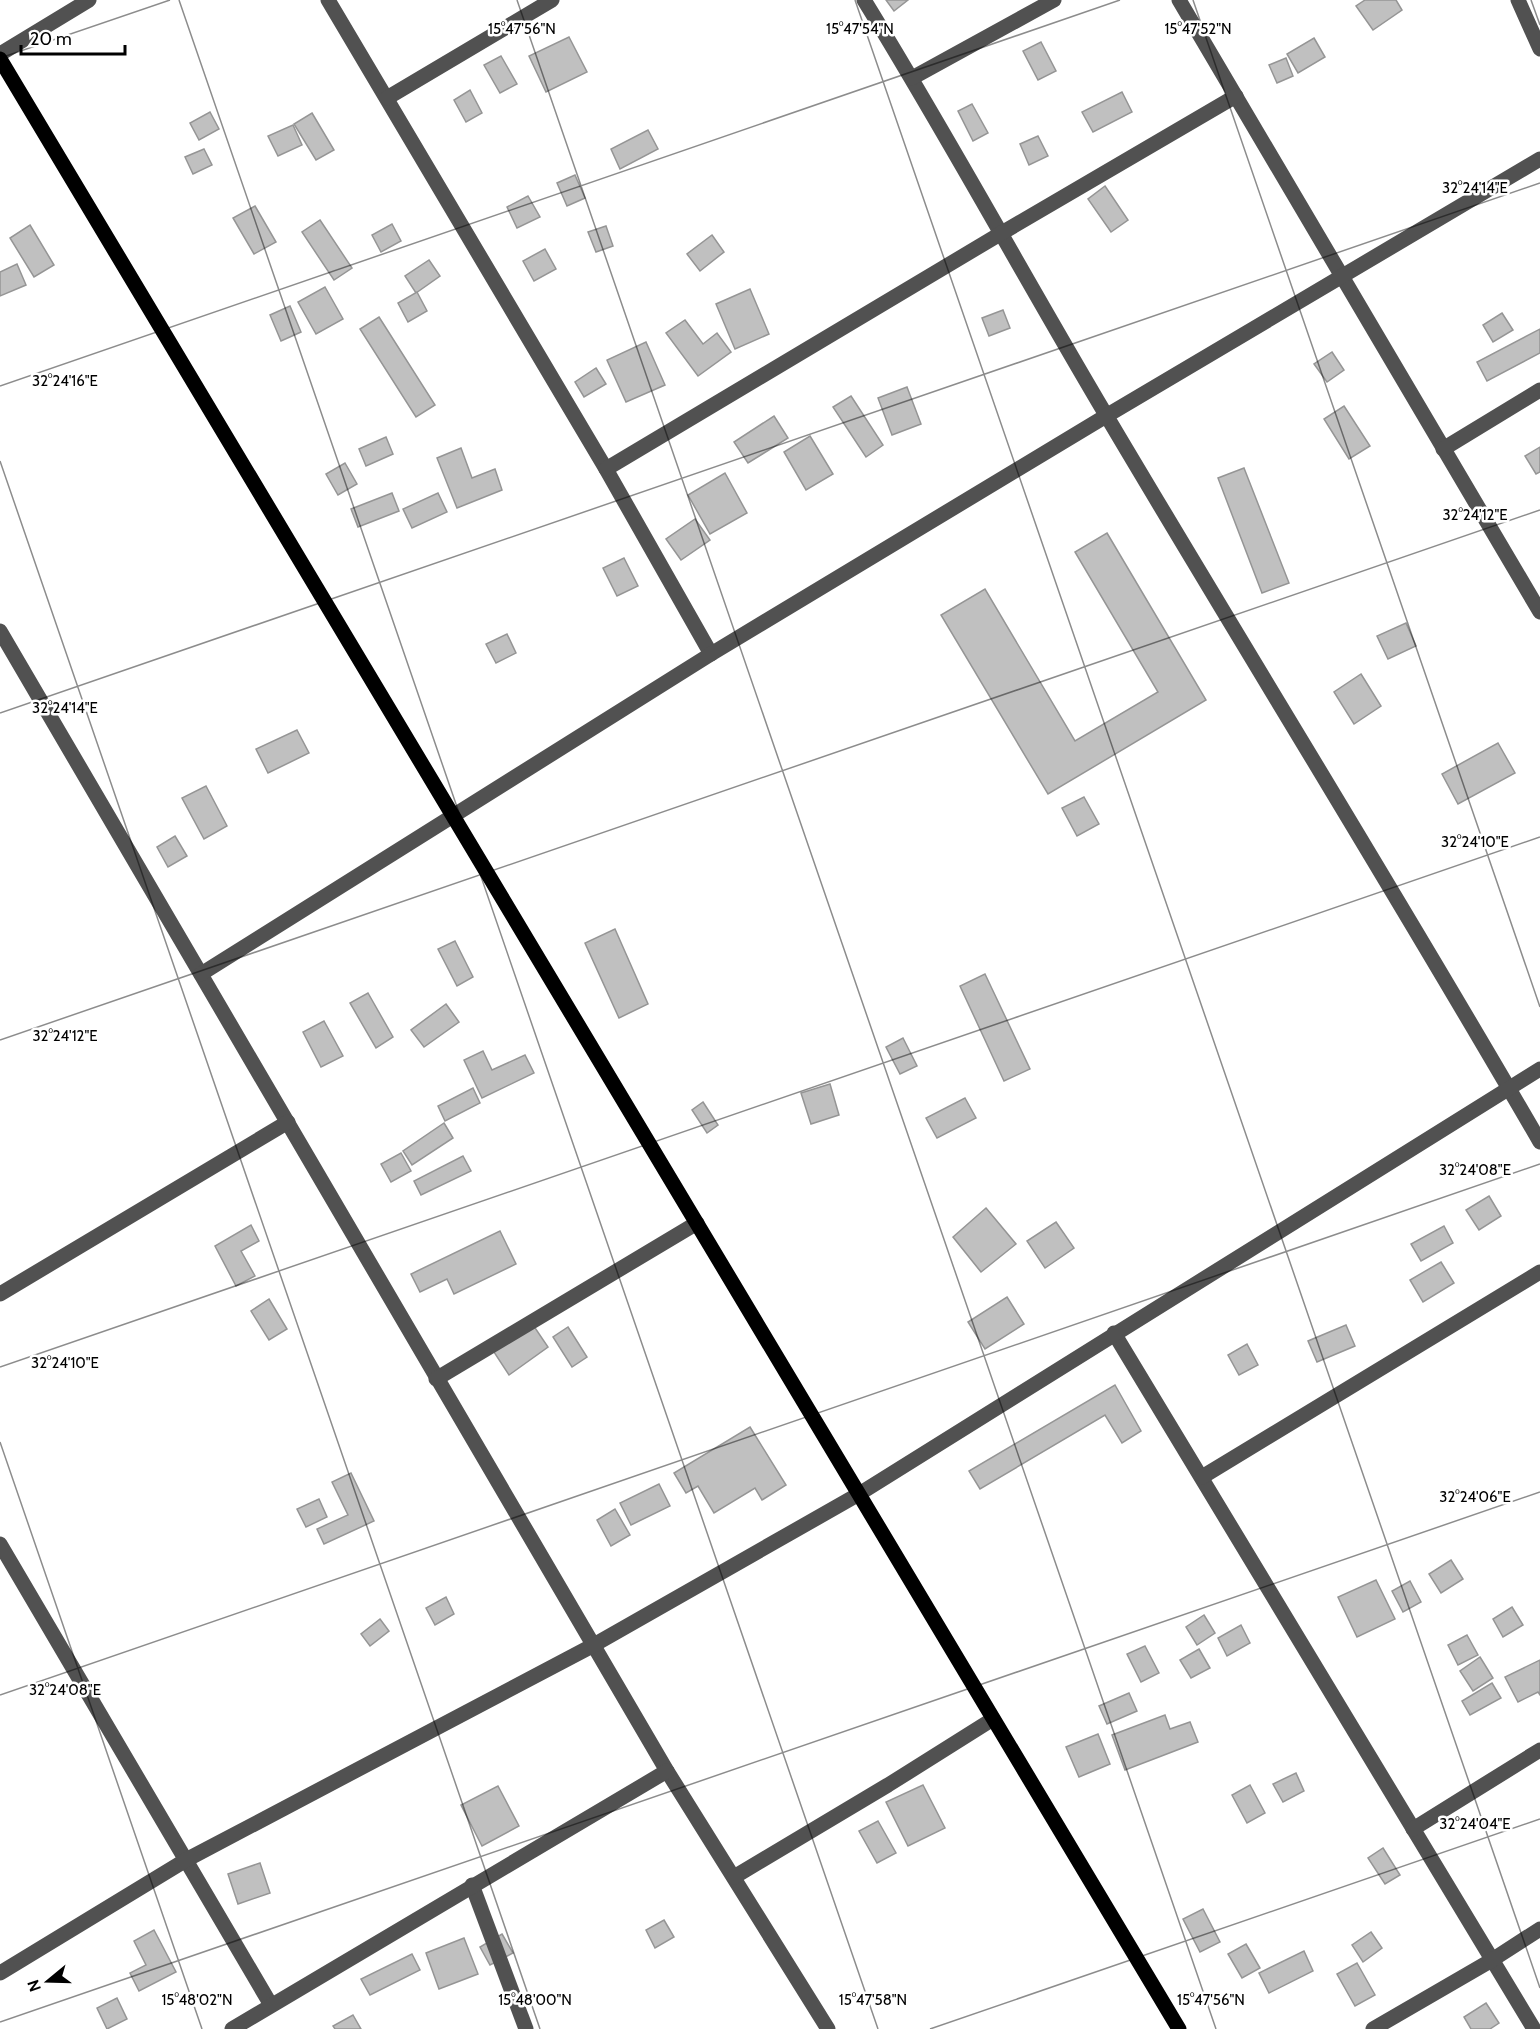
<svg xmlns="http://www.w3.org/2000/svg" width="1540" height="2029" font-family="Cabin,sans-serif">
<rect width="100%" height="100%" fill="#fff"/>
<g fill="#c0c0c0" stroke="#959595" stroke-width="1.5">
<polygon points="886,0 908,0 894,11"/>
<polygon points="1365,0 1396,0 1402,10 1373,30 1356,6"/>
<polygon points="569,37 587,72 546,92 529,56"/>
<polygon points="1314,38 1325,57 1298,73 1287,54"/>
<polygon points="1041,42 1056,71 1038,80 1023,51"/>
<polygon points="501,56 517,84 500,93 484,65"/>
<polygon points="1286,58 1293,76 1277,83 1269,65"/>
<polygon points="470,90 482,113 466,122 454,100"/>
<polygon points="1122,92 1132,112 1093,132 1082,112"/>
<polygon points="972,104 988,133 973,141 958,111"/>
<polygon points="210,112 219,129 199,140 190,123"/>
<polygon points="312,113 334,150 316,160 294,124"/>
<polygon points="293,125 302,145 278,156 268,136"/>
<polygon points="648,130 658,149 620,169 611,149"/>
<polygon points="1038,136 1048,156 1029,165 1020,144"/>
<polygon points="204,149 212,165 193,174 185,157"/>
<polygon points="575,175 585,198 567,206 557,183"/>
<polygon points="1105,186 1128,220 1111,232 1088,199"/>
<polygon points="528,196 540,217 517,228 507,207"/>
<polygon points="255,206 276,242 254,254 233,218"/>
<polygon points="320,220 352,268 334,280 302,232"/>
<polygon points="392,224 401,241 381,252 372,235"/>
<polygon points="30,225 54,265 34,277 10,238"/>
<polygon points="606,226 613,246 596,252 588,232"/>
<polygon points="712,235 724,252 700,271 687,254"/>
<polygon points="545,249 556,269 534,281 523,261"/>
<polygon points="429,260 440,276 416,293 405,276"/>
<polygon points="17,264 26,285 0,296 0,272"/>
<polygon points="325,287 343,319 316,334 298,302"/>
<polygon points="750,289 769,334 735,349 716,304"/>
<polygon points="417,292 427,311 408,322 398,303"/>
<polygon points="290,306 301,332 281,341 270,315"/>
<polygon points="1003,310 1010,328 989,336 982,318"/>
<polygon points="1502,313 1513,330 1493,342 1483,325"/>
<polygon points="379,317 435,405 416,417 360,329"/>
<polygon points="685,320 703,344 717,333 731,352 698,376 666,333"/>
<polygon points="1540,329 1540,353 1487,381 1477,362"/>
<polygon points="646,342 665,385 626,402 607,360"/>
<polygon points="1332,352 1344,370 1327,382 1314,364"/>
<polygon points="596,368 606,384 584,397 575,382"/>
<polygon points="907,387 921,424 892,435 878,398"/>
<polygon points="851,396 883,445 866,457 833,407"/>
<polygon points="1344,406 1370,446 1349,459 1324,419"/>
<polygon points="774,416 788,438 748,463 734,442"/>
<polygon points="810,436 833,474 806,490 784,452"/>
<polygon points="386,437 393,454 366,466 359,449"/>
<polygon points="1540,447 1540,472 1536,474 1525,456"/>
<polygon points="461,448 472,478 495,469 502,490 457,508 437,458"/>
<polygon points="345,463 357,484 338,495 326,474"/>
<polygon points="1244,468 1289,583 1262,593 1218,478"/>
<polygon points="725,473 747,513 710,534 688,495"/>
<polygon points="392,493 399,511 358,527 351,509"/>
<polygon points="438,493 447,512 412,528 403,509"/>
<polygon points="695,519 710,540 681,560 666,539"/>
<polygon points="1107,533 1206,700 1048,794 941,615 985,589 1075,741 1158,692 1075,552"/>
<polygon points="624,558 638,586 617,596 603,568"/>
<polygon points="1406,623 1416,646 1388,659 1377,636"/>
<polygon points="507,634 516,653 496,663 486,644"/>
<polygon points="1361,674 1381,706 1354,724 1334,692"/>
<polygon points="297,730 309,753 268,773 256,749"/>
<polygon points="1498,743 1515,773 1458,804 1442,774"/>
<polygon points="206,786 227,826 204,839 182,798"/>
<polygon points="1084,797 1099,824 1077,836 1062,808"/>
<polygon points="175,836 187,856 168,867 157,847"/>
<polygon points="615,929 648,1004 619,1018 585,943"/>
<polygon points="455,941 473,977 457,986 438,949"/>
<polygon points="985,974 1030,1069 1004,1081 960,986"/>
<polygon points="368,993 393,1037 376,1048 350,1003"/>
<polygon points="446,1004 459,1022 424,1047 411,1030"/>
<polygon points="324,1021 343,1056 321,1067 303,1032"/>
<polygon points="903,1038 917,1066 900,1074 886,1047"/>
<polygon points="483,1051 492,1070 525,1055 534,1073 482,1098 464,1060"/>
<polygon points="830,1084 839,1115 811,1124 801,1093"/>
<polygon points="473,1088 480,1103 445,1121 438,1106"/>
<polygon points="965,1098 976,1118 937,1138 926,1118"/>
<polygon points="703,1102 718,1125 707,1133 692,1110"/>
<polygon points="444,1123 453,1138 412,1165 403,1151"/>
<polygon points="401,1153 411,1171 391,1182 381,1164"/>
<polygon points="463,1156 471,1171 421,1195 414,1181"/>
<polygon points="1489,1196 1501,1216 1479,1230 1466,1210"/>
<polygon points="986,1208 1016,1244 981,1272 953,1237"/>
<polygon points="1056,1222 1074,1248 1045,1268 1027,1241"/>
<polygon points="251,1225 259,1241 241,1251 255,1276 236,1286 215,1246"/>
<polygon points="1444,1226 1453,1243 1421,1261 1411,1244"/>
<polygon points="500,1231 516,1264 454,1294 447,1279 420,1292 411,1274"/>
<polygon points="1441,1262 1454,1283 1423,1302 1410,1280"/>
<polygon points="1007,1297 1024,1324 985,1349 968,1322"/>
<polygon points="269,1299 287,1329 269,1340 251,1311"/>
<polygon points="529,1319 548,1347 509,1375 490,1346"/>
<polygon points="1346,1325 1355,1346 1317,1362 1308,1341"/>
<polygon points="568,1327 587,1357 572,1367 553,1337"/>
<polygon points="1247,1344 1258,1365 1239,1375 1228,1355"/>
<polygon points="1115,1385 1141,1431 1122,1443 1105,1415 980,1489 969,1471"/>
<polygon points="750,1427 786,1485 762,1500 755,1488 714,1513 698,1486 686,1493 674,1473"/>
<polygon points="351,1473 374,1521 324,1544 317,1529 348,1515 332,1482"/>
<polygon points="659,1484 670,1506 631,1525 620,1503"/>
<polygon points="319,1499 327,1517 306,1527 297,1509"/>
<polygon points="615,1509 630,1535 611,1546 597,1520"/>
<polygon points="1451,1560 1463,1579 1441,1593 1429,1574"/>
<polygon points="1376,1580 1395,1619 1357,1637 1338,1597"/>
<polygon points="1410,1581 1421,1602 1403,1612 1392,1591"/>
<polygon points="446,1597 454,1614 435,1625 426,1608"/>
<polygon points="1512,1607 1523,1625 1503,1637 1493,1619"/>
<polygon points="1204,1615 1215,1633 1197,1645 1186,1627"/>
<polygon points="380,1619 389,1631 370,1646 361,1634"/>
<polygon points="1241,1625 1250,1643 1227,1656 1218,1638"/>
<polygon points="1467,1635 1478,1655 1458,1665 1448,1645"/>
<polygon points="1145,1646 1159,1673 1141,1682 1127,1654"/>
<polygon points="1199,1649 1210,1668 1191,1678 1180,1660"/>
<polygon points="1480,1657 1493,1678 1473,1691 1460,1671"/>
<polygon points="1540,1660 1540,1695 1538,1692 1518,1702 1505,1677"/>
<polygon points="1492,1683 1501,1698 1470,1715 1462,1701"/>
<polygon points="1129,1693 1137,1711 1107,1724 1099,1706"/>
<polygon points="1165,1715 1170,1729 1190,1722 1198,1742 1125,1770 1112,1735"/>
<polygon points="1098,1734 1110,1764 1079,1777 1066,1747"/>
<polygon points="1296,1773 1304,1791 1283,1802 1273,1784"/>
<polygon points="923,1785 945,1828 908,1846 886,1802"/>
<polygon points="1250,1785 1265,1813 1247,1823 1232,1795"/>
<polygon points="498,1786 519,1826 482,1846 461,1805"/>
<polygon points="878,1821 896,1853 877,1863 859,1831"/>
<polygon points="1383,1848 1400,1875 1385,1884 1368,1858"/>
<polygon points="260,1863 270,1893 238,1904 228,1874"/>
<polygon points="1203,1909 1220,1942 1200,1952 1183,1919"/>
<polygon points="664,1920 674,1937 655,1948 646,1930"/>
<polygon points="154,1930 176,1972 139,1991 130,1973 146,1965 134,1941"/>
<polygon points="1371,1932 1382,1948 1363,1962 1352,1945"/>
<polygon points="502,1934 513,1953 490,1965 480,1947"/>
<polygon points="464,1938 478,1974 439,1989 426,1953"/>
<polygon points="1246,1944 1260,1968 1242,1978 1228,1954"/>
<polygon points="1304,1951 1313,1971 1269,1993 1259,1973"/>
<polygon points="412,1954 420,1970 370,1995 361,1979"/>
<polygon points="1357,1963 1375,1995 1355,2006 1337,1974"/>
<polygon points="117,1998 127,2019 107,2029 97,2008"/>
<polygon points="1486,2003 1499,2023 1490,2029 1471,2029 1464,2017"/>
<polygon points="353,2015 361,2029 335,2029 333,2026"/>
</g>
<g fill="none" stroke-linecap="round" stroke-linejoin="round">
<g stroke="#515151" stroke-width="15">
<polyline points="328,0 606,469 711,654"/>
<path d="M 864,0 C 948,136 1024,277 1106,415 C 1250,658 1399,898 1540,1142"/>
<polyline points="1179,0 1540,612"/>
<polyline points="1518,0 1540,49"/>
<polyline points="0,54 89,0"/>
<polyline points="912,78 1054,0"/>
<polyline points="387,98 552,0"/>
<polyline points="1443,449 1540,390"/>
<polyline points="606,469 1000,234 1236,96"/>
<polyline points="0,631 667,1771 828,2029"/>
<polyline points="201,974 711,654 1106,416 1540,159"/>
<polyline points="0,1294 288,1122"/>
<polyline points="1114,1333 1534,2029"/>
<polyline points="436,1379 697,1223"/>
<polyline points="1202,1477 1540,1272"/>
<polyline points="0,1544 271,2005"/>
<polyline points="1413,1829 1540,1750"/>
<polyline points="734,1877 888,1785 993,1719"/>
<polyline points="472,1885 526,2029"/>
<polyline points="0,1973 186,1860 592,1646 859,1494 1540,1069"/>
<polyline points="232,2029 667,1771"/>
<polyline points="1373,2029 1492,1960 1540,1929"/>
</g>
<polyline stroke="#000" stroke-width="15" points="0,59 1179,2029"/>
</g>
<path fill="none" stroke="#000" stroke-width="1.5" stroke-opacity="0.45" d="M 179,0 L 878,2029M 517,0 L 1216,2029M 855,0 L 1540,1988M 1193,0 L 1540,1007M 1531,0 L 1540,25M 0,58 L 170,0M 0,386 L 1120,0M 0,461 L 540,2029M 0,713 L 1540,183M 0,1040 L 1540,510M 0,1367 L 1540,837M 0,1442 L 202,2029M 0,1695 L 1540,1164M 0,2022 L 1540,1492M 930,2029 L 1540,1819"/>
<g font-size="15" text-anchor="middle" fill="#000" stroke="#fff" stroke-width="5" stroke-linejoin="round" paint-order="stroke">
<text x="522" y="34">15°47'56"N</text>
<text x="860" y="34">15°47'54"N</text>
<text x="1198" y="34">15°47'52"N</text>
<text x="1475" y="193">32°24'14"E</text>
<text x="65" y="386">32°24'16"E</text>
<text x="1475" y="520">32°24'12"E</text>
<text x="65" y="713">32°24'14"E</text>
<text x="1475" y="847">32°24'10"E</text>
<text x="65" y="1041">32°24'12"E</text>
<text x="1475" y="1175">32°24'08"E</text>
<text x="65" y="1368">32°24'10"E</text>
<text x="1475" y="1502">32°24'06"E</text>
<text x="65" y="1695">32°24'08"E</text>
<text x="1475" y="1829">32°24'04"E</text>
<text x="197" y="2005">15°48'02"N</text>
<text x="535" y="2005">15°48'00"N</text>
<text x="873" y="2005">15°47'58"N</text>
<text x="1211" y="2005">15°47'56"N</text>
</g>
<g transform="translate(48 1981) rotate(251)" stroke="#ffffff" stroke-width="4.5" paint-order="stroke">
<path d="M0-4.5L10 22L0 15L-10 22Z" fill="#000000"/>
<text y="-9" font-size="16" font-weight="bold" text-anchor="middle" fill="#000000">N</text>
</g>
<path d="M21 45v9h104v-9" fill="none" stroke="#000000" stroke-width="3"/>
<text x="30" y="45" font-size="18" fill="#000000" stroke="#ffffff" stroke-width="4.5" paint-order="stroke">20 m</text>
</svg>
